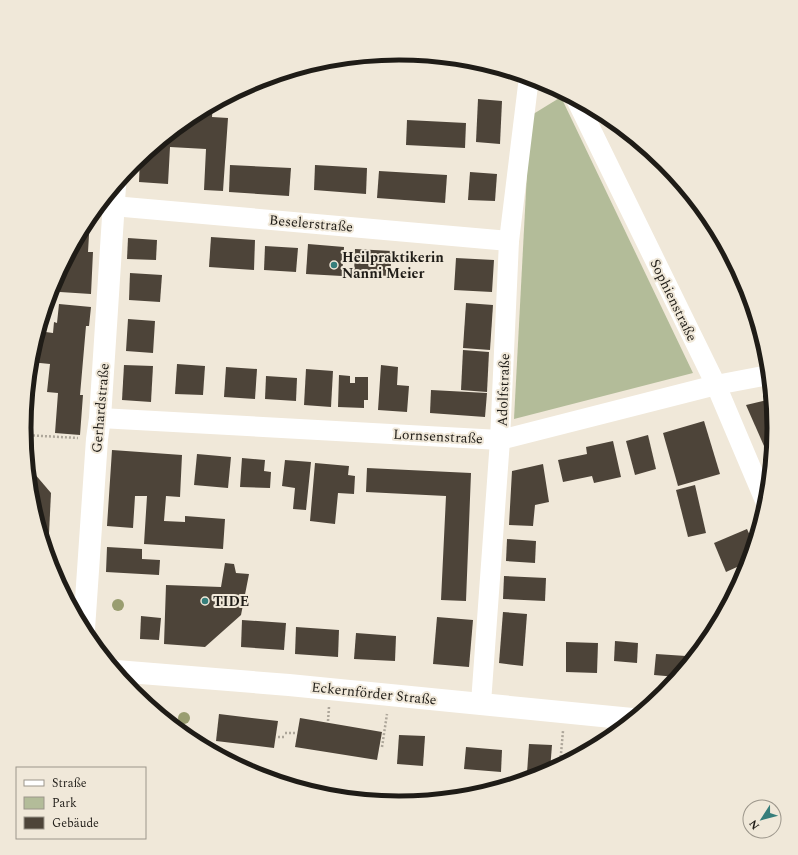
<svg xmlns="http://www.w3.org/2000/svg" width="798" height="855" font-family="Spectral,serif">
<rect width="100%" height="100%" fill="#f0e8d9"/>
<polygon fill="#b3bc99" points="561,97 693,373 514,419 530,116"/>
<g fill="#4d4439">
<polygon points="455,58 472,60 487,65 455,63"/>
<polygon points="478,99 502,101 500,144 476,142"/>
<polygon points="213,104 212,117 228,118 223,191 204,190 206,149 170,147 168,184 139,182 140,157 191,116"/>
<polygon points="407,120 466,123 465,148 406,145"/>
<polygon points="230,165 291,168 289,196 229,192"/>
<polygon points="315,165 367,168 366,194 314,190"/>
<polygon points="379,171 447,175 445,203 377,198"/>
<polygon points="470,172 497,174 495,201 468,200"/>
<polygon points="96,208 96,219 90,218 88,252 93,252 91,294 60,292 61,267 87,219"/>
<polygon points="211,237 255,240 254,270 209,267"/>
<polygon points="128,238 157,240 156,260 127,259"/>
<polygon points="308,244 344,247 342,276 306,274"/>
<polygon points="265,246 298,248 296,272 264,270"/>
<polygon points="355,249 392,251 390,276 354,274"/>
<polygon points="456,258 494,260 492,292 454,290"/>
<polygon points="130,273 162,275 160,302 129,300"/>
<polygon points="466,303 493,305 490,350 463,348"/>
<polygon points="59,304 91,307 89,326 86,326 80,395 83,395 80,435 55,433 58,393 47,392 50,364 30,362 31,354 38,331 53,333 54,322 57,323"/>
<polygon points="128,319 155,321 153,353 126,351"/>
<polygon points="463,350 489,352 487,392 461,390"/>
<polygon points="177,364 205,366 203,395 175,394"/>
<polygon points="124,365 153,366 151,402 122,400"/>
<polygon points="381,365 398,367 397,385 409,386 407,412 378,410"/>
<polygon points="226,367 257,369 255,399 224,397"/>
<polygon points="306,369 333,371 331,407 304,405"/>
<polygon points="339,375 350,376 350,383 355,383 355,377 368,377 368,400 364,400 364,408 338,407"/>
<polygon points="266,376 297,378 296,401 265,399"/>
<polygon points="431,390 487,393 485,417 430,413"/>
<polygon points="771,399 774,428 771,462 746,405"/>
<polygon points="704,421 720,474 678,486 663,433"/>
<polygon points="648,435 656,469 635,475 626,441"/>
<polygon points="613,441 621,477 594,483 592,476 563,482 558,460 587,454 586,447"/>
<polygon points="112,450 182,455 180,497 166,496 164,521 185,522 185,516 225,519 223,549 144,544 147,496 135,496 133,528 107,526"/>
<polygon points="197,454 231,457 228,488 194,485"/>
<polygon points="242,458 265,460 264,471 271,472 270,488 240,487"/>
<polygon points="285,460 311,462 306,510 293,509 295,488 282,486"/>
<polygon points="315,463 349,466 348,475 355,476 354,494 338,493 335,524 310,521"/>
<polygon points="543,464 549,502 535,505 533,526 509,525 512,471"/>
<polygon points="28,466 51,493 48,554 31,500"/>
<polygon points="367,468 471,473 466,601 441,600 446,496 366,492"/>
<polygon points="695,485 706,533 688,537 676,490"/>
<polygon points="747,529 754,544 748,562 726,572 714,543"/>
<polygon points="507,539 536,541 535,563 506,561"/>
<polygon points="107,547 142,549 142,559 160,560 159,575 106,572"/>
<polygon points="225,563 234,564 236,573 249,574 241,615 205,647 164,644 166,585 221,587"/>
<polygon points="504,576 546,578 545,601 503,599"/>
<polygon points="503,612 527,614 523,666 499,663"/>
<polygon points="141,616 161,618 159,640 140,639"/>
<polygon points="437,617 473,620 469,667 433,664"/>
<polygon points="242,620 286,623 284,650 241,647"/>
<polygon points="296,627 339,630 338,657 295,654"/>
<polygon points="356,633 396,636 395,661 354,659"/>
<polygon points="615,641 638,643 637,663 614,661"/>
<polygon points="566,642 598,643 597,673 566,672"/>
<polygon points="656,654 686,656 685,667 677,677 654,675"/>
<polygon points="219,714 278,721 274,748 216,741"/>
<polygon points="300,718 382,732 377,760 295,747"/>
<polygon points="399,735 425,736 423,766 397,764"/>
<polygon points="529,744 552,745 550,770 541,774 527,773"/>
<polygon points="466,747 502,750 501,772 464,769"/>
</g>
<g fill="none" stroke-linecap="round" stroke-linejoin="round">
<g stroke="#ada69a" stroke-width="2.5" stroke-dasharray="2 2" stroke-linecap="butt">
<polyline points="25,435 78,438"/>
<polyline points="328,721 329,707"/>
<polyline points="285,733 295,733"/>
<polyline points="278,737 285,737"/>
<polyline points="382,747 387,714"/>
<polyline points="560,765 563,731"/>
</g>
<g stroke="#fff" stroke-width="20">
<polyline points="576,99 716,385 766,503"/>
<polyline points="113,206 509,241"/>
<polyline points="100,418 500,440 716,385 769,375"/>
<polyline points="481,703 500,440 509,241 529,77"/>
</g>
<polyline stroke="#fff" stroke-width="22" points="116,671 289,685 632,719"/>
<polyline stroke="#fff" stroke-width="22" points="84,629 97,439 100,418 115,186"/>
</g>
<g fill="#999d70">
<circle cx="118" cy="605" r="6"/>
<circle cx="184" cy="718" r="6"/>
</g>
<g fill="#367e7b" stroke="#f0e8d9" stroke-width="1.5">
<circle cx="334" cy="265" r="4"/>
<circle cx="205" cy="601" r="4"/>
</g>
<g text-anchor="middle" stroke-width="4" stroke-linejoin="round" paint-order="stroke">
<g font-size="14" fill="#1f1c17" stroke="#f0e8d9">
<text transform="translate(311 223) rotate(5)" y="5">Beselerstraße</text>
<text transform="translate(674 300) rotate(64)" y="5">Sophienstraße</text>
<text transform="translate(503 390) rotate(-88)" y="5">Adolfstraße</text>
<text transform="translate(100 408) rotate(-85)" y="5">Gerhardstraße</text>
<text transform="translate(438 436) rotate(3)" y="5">Lornsenstraße</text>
<text transform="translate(374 693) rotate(6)" y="5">Eckernförder Straße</text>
</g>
<g font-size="14" font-weight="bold" fill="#1f1c17" stroke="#f0e8d9" text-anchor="start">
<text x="342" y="262">Heilpraktikerin<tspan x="342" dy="16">Nanni Meier</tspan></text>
<text x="213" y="606">TIDE</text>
</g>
</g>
<path d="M0 0H798V855H0ZM31 428a368 368 0 1 1 736 0a368 368 0 1 1-736 0Z" fill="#f0e8d9" fill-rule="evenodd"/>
<path fill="none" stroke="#1f1c17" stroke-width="5" d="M31 428a368 368 0 1 1 736 0a368 368 0 1 1-736 0Z"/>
<rect x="16" y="767" width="130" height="72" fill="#f0e8d9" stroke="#9c968b"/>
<rect x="24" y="780" width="20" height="6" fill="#ffffff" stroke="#9c968b"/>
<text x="52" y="787" font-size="12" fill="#1f1c17">Straße</text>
<rect x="24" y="797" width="20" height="12" fill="#b3bc99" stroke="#9c968b"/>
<text x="52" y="807" font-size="12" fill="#1f1c17">Park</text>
<rect x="24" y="817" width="20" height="12" fill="#4d4439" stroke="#9c968b"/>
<text x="52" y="827" font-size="12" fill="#1f1c17">Gebäude</text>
<g transform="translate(762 819) rotate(234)"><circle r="19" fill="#f0e8d9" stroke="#9c968b"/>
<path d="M0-3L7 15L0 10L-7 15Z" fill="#367e7b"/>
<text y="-6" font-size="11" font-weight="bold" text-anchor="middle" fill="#1f1c17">N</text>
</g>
</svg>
